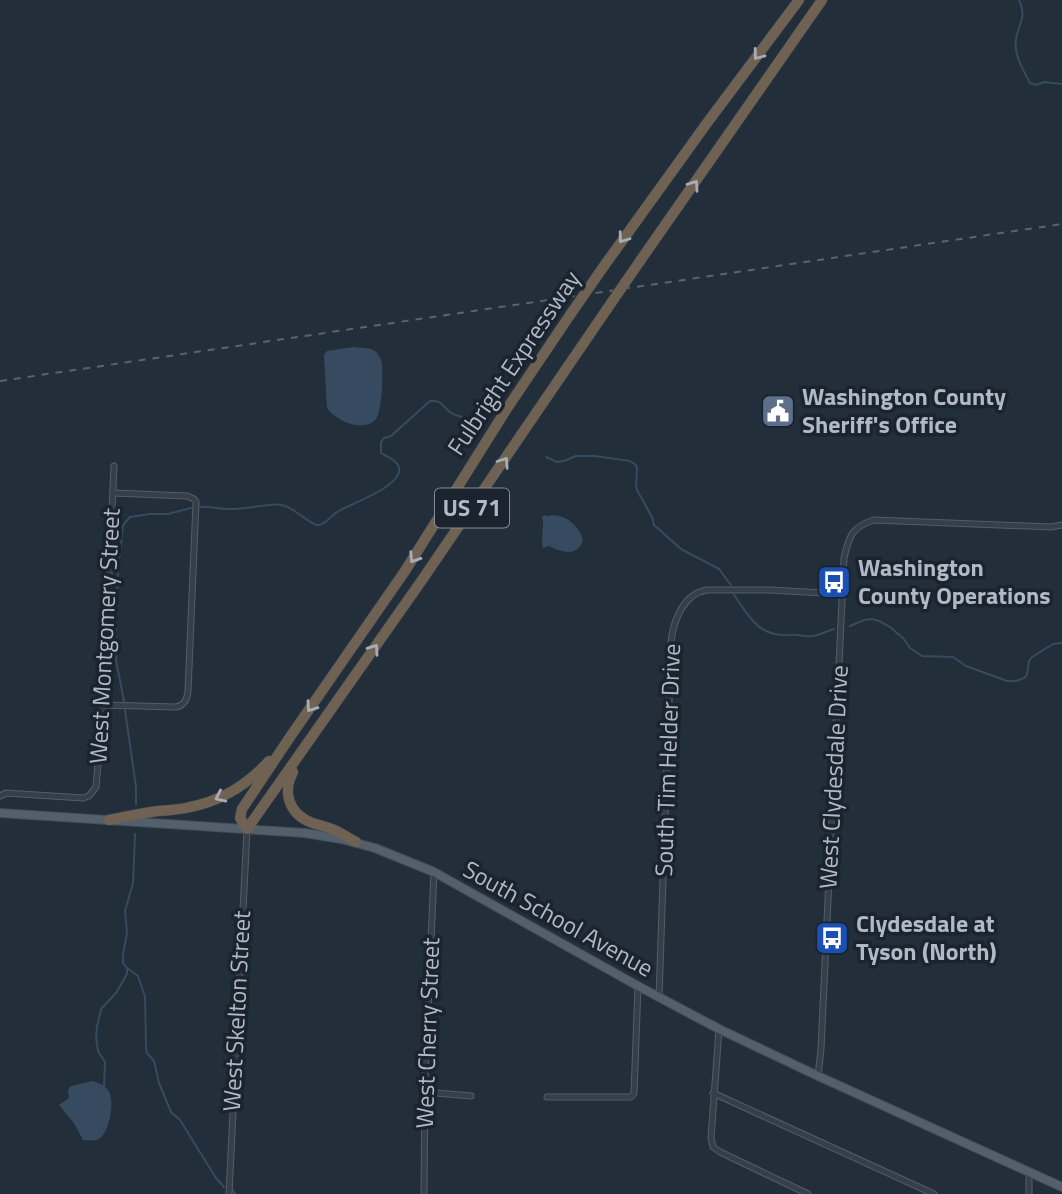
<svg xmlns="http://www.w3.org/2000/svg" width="1062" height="1194" font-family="'Titillium Web',sans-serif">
<rect width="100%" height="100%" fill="#222e39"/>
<g fill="#364b60">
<path d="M 353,347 C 360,348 369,347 375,351 C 377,352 380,357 381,360 C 384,369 382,412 376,419 C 363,433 336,421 327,408 L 324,355 L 327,351 Z"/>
<path d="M 544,515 L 547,516 C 563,512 579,525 583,540 C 578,557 562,553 549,546 L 543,548 C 540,538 545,525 542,517 Z"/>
<path d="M 92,1081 C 99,1083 108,1086 110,1094 C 114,1105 109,1132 100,1138 C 95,1142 89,1140 83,1140 L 74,1123 L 59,1105 L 69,1098 L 68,1090 L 71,1086 Z"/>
</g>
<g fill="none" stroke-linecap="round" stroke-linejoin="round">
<g stroke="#364b60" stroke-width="2">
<path d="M 1019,0 C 1027,18 1019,22 1016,39 C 1013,53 1024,72 1030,83 L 1036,85 L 1044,82 L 1062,84"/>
<polyline points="546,457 557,462 564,461 576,456 595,456 630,461 636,465 637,469 636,485 637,490 652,517 654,525 681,549 719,569 731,585"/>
<path d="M 200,507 C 209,506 217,509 227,509 C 241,510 255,506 269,505 C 275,504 280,504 285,506 C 295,509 310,524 317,525 C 325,526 332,514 339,511 C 350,504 409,484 398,465 C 395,459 386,456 381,453 L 381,442 L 384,438 L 391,436 L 430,401 C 442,400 442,406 450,412 C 455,416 462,417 468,418"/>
<path d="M 734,595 C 750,618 759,637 790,635 C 797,634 805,637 813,636 C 820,635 827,631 834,629"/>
<polyline points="850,626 864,620 872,619 879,621 890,627 904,639 910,648 922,656 953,657 966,666 1007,681 1016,681 1024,678 1027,675 1029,661 1032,657 1053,644 1062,643"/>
<polyline points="124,701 116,660 116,617 118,569 123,525 130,517 150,514 168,514 191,508"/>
<polyline points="125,710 136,787 136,804"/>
<polyline points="135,834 133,883 125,911 127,933 123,955 123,963 127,968 138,976 145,997 146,1048 147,1053 154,1061 159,1083 171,1112 180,1120 216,1178 224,1187"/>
<polyline points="104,1086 105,1062 98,1051 96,1037 97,1027 101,1009 116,993 127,974 127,969"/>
<polyline points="233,1190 235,1194"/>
</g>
<g stroke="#535d67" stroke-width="7">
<g id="minor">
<path d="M 103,705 L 176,707 C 185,705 187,699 188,691 L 196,502 L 194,499 L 187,496 L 113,493"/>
<polyline points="0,796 6,793 83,798 89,796 96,787 103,705 114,466"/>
<path d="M 659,998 L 671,641 C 674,620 683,594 707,590 L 769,590 L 842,594"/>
<polyline points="719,1029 711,1138 713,1147 720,1152 808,1194"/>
<path d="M 818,1076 L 821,1049 L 844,558 C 849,536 852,527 874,520 L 1051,527 L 1062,525"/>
<polyline points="425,1092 471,1096"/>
<polyline points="713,1093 934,1194"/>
<polyline points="547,1097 631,1097 634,1093 638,986"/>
<polyline points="229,1194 247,829"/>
<polyline points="424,1194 425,1080 434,872"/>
<polyline points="1029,1194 1029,1171"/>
</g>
</g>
<g stroke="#424b56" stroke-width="10">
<polyline id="primary" points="0,813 305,833 341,839 375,848 434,872 638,986 719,1029 818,1076 1062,1187"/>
</g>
<g stroke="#404a54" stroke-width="11">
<g id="motorway">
<polyline points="640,261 822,0"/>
<polyline points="604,266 707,123 799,0"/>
<polyline points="570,315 506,410 405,571 290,737 242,809 240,818 247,829 422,580 607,309"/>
<path d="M 293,772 C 282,792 289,813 310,822 C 317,825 325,826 332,829 C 340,832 348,838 356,842"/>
<path d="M 109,820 C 125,817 141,813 158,811 C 169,810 179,810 190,807 C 221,801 248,784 269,761"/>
</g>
</g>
<use href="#minor" stroke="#353f4a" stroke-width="5"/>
<use href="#primary" stroke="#535f6a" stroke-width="8"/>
<use href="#motorway" stroke="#706253" stroke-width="10"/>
<polyline stroke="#576471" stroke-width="2" stroke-dasharray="7 7" stroke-linecap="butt" points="0,381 1062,224"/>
<g stroke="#404a54" stroke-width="11" stroke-linecap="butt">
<g id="motorway-bridge">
<polyline points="607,309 640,261"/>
<polyline points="570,315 604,266"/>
</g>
</g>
<use href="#motorway-bridge" stroke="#706253" stroke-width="10"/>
</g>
<defs><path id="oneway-chevron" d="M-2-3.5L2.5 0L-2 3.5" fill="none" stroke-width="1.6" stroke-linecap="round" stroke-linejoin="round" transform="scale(1.75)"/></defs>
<g stroke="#a6adb5">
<use href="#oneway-chevron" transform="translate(758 55) rotate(127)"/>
<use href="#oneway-chevron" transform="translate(694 185) rotate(-55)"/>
<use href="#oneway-chevron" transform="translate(623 238) rotate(126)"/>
<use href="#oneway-chevron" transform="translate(504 462) rotate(-56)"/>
<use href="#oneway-chevron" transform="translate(414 558) rotate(123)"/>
<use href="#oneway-chevron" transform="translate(374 649) rotate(-55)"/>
<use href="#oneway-chevron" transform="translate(311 707) rotate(125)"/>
<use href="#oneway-chevron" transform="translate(220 797) rotate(155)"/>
</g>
<defs>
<g id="civic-square" transform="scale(1.75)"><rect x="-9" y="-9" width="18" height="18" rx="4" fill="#5c6f8a" stroke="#1b242e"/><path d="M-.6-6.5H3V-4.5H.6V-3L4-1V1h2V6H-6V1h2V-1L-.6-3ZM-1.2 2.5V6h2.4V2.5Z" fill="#fff"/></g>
<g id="bus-square" transform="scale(1.75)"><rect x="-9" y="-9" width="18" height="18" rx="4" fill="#1a4fb4" stroke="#1b242e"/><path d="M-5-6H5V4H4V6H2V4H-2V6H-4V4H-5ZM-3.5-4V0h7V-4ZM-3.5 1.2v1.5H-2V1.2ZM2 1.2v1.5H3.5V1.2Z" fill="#fff"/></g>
</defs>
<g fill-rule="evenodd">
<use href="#civic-square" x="778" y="411"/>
<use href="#bus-square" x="834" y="582"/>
<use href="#bus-square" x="832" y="938"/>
</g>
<g text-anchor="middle" stroke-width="7" stroke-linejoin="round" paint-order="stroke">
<rect fill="#1b242e" stroke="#838d98" stroke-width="2" x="435" y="488.5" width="74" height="39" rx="5"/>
<g font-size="23" font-weight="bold" fill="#b0bac6">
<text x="472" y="516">US 71</text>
</g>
<g font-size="24" fill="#b0bac6" stroke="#1b242e">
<text transform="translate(514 363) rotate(-56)" y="8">Fulbright Expressway</text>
<text transform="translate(105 636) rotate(-87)" y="8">West Montgomery Street</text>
<text transform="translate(668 760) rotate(-88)" y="8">South Tim Helder Drive</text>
<text transform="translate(834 777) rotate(-87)" y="8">West Clydesdale Drive</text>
<text transform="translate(558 919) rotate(29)" y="8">South School Avenue</text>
<text transform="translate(237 1011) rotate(-87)" y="8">West Skelton Street</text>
<text transform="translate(428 1033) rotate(-88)" y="8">West Cherry Street</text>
</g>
<g font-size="24" font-weight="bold" fill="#b0bac6" stroke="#1b242e" text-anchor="start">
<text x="802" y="405">Washington County<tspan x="802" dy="28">Sheriff's Office</tspan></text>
<text x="858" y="576">Washington<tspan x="858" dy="28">County Operations</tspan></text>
<text x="856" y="932">Clydesdale at<tspan x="856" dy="28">Tyson (North)</tspan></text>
</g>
</g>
</svg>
